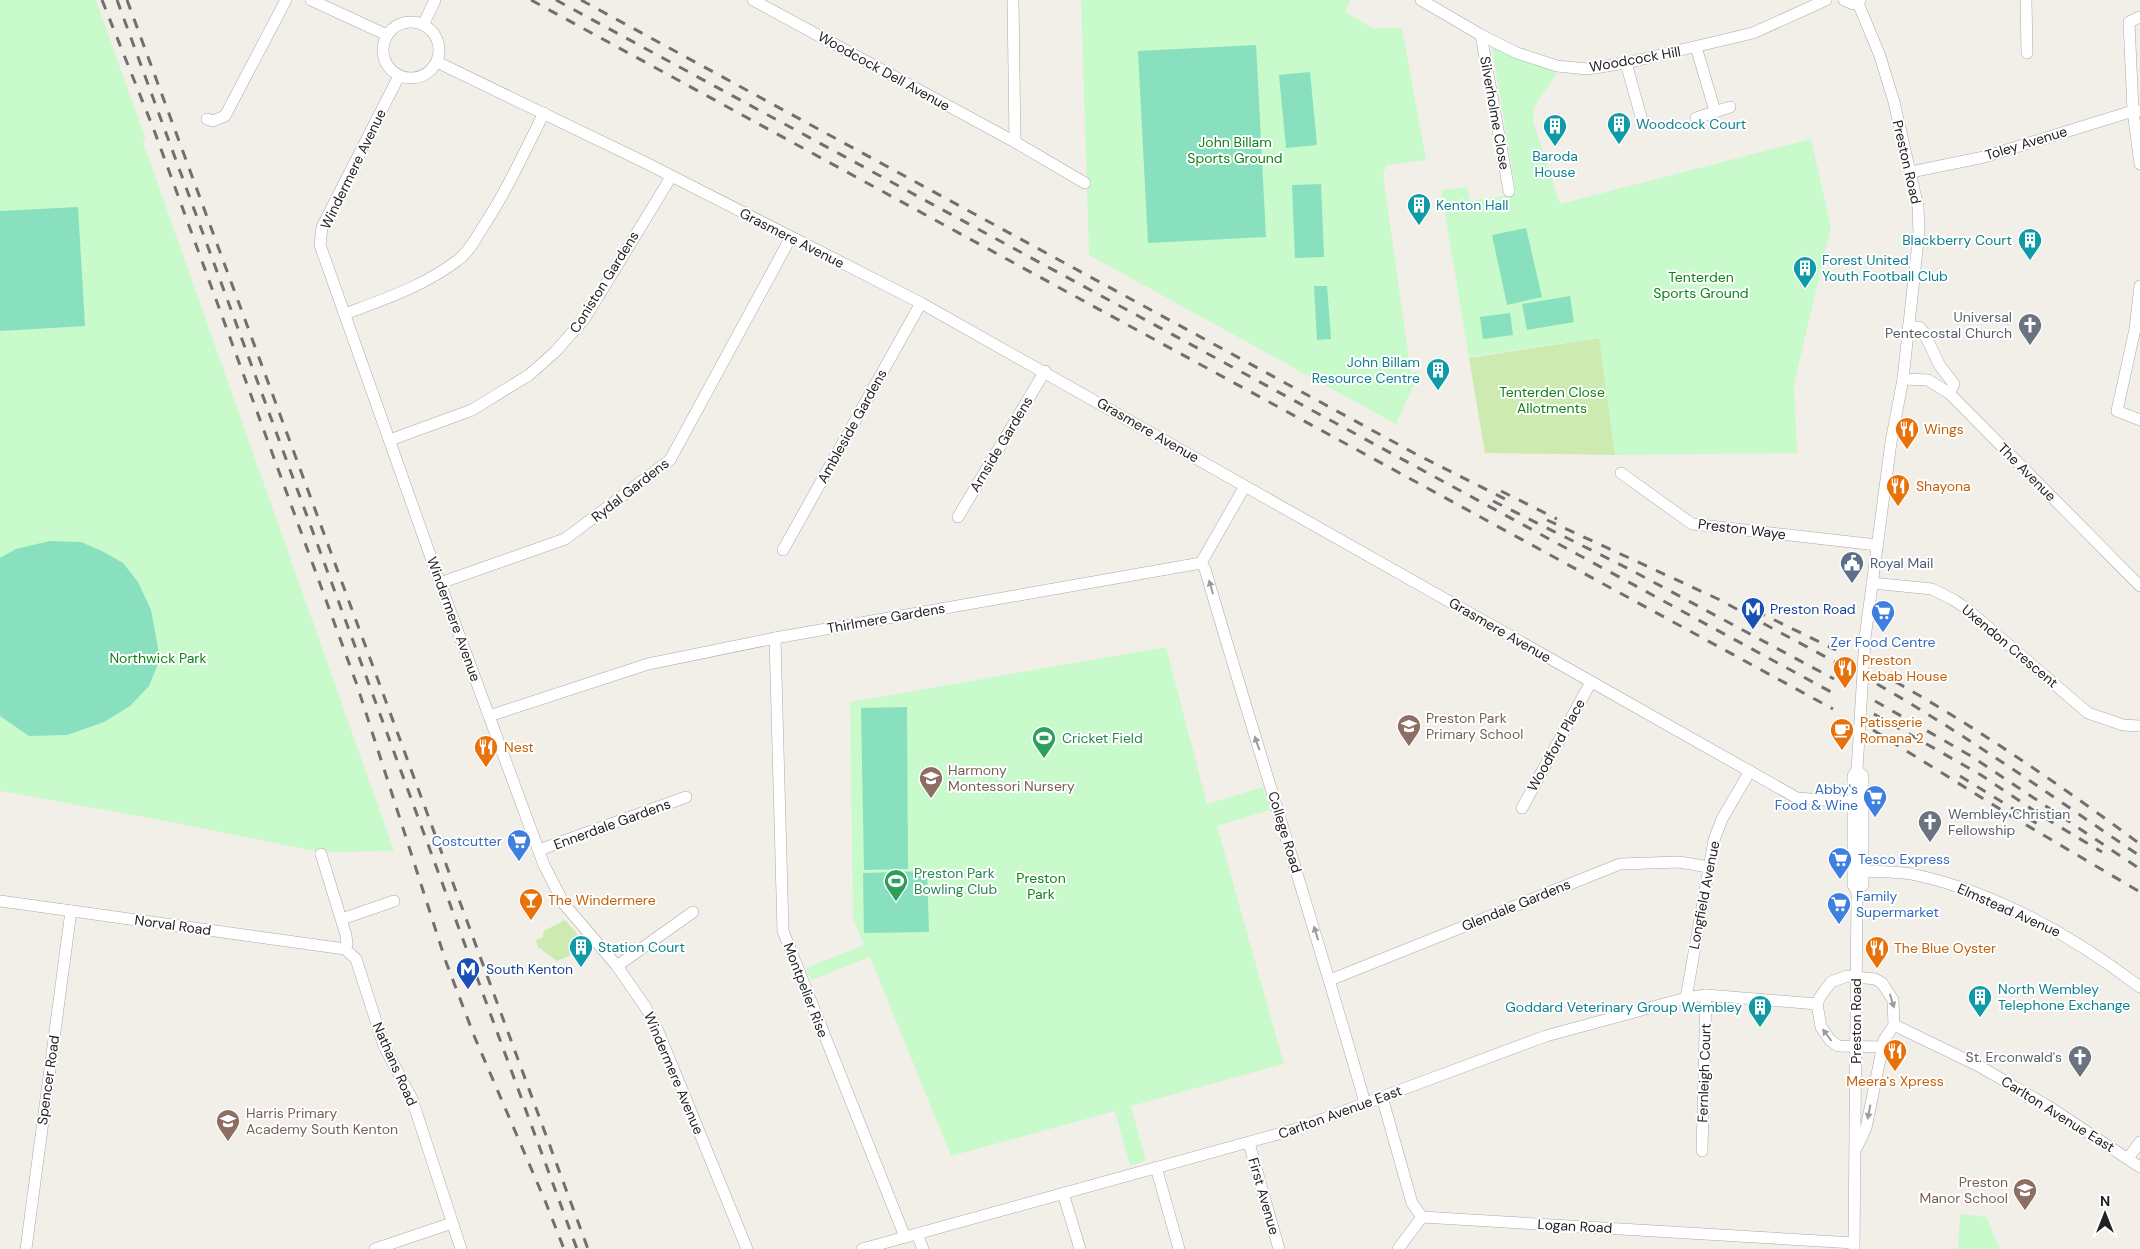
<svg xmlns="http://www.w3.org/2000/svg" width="2140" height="1249" font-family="'DM Sans',sans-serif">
<rect width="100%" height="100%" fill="#f2efe9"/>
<g fill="#cdebb0">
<polygon points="1600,338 1615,455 1485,453 1469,358"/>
<polygon points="565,920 589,948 557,961 538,947 536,940 542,938 544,931"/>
</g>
<g fill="#c8facc">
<polygon points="0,0 96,0 146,140 143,142 394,851 320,852 166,821 0,791"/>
<polygon points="1081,0 1350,0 1346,12 1372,28 1402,28 1426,160 1387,165 1383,174 1411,373 1420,371 1396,424 1089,255"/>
<polygon points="1492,47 1557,73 1534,107 1533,121 1560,204 1811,139 1831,227 1794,384 1797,453 1615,455 1599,338 1469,357 1441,190 1467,187 1470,201 1516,194"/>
<polygon points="1166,647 1207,804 1263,787 1270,810 1217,826 1284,1064 1131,1106 1146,1161 1130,1166 1115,1111 951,1156 870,957 811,980 806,968 864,945 853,918 850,702"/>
<polygon points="1960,1214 1986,1217 2000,1249 1958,1249"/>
</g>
<g fill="#88e0be">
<polygon points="1256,45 1266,237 1148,243 1138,51"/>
<polygon points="1310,72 1317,145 1286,148 1279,75"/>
<polygon points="1321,184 1324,257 1295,258 1292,185"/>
<polygon points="78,207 85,326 0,331 0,211"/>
<polygon points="1526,228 1542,297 1507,305 1492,235"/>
<polygon points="1314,286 1327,286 1331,339 1317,340"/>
<polygon points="1570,296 1574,322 1527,330 1522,304"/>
<polygon points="1510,313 1513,335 1483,339 1480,317"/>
<polygon points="50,541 81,542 102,551 123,563 138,582 151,610 160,659 149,686 130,706 104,722 67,735 29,736 0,716 0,558 16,549"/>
<polygon points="907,707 908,869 864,870 861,708"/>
<polygon points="927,871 929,932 864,933 863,873"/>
</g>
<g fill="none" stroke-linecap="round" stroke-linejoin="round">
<g stroke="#a9a9a9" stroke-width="12">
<g id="minor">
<polyline points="311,0 387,35"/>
<polyline points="753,0 1015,142 1085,183"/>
<polyline points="1013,0 1015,142"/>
<polyline points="1421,0 1481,35 1517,53 1557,66 1587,69 1626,63 1753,33 1826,0"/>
<polyline points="1844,0 1853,4 1860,0"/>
<polyline points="2026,0 2027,53"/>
<polyline points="2140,17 2129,22 2133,111 2140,164"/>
<circle cx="411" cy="50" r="28"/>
<polyline points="423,25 435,0"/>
<polyline points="1481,35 1509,191"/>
<polyline points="1696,47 1715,111"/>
<polyline points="437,62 646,163 921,303 1797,798 1852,802"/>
<polyline points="1626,63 1643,124"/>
<polyline points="399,76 322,227 320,245 440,583 544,865 564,904 617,966 646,1008 658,1031 747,1249"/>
<polyline points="1696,118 1730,107"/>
<polyline points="207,119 213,121 225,116 286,0"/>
<polyline points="1911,172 1984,157 2133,111 2140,111"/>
<polyline points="2140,286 2135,329 2117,411 2140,420"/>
<path d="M 345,314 C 385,299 424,286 458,260 C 469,252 476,238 483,227 C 507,190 525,151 544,113"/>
<polyline points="1908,327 1919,327 1923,331 1940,366 1954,384 1949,393"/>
<polyline points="1903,379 1928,380 1949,393 2140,586"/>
<polyline points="390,440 472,410 529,375 555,352 585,318 671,177"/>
<polyline points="1621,473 1692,524 1877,545"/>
<polyline points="958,517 1045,371"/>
<polyline points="783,550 921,303"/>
<path d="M 1201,563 L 1205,569 C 1257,747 1314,924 1365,1103"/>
<polyline points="440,583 565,539 670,460 791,237"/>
<polyline points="1872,583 1932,589 1954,600 1967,609 2088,713 2123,725 2140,726"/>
<polyline points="775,638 783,931 905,1237"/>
<polyline points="489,716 648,664 775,638 1201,563 1245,486"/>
<polyline points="1522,808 1591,682"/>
<polyline points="539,850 686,797"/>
<polyline points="321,854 346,935 347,944 345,949"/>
<path d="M 1863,871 C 1880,872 1899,871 1916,875 C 1998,893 2074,937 2140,987"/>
<polyline points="1857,891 1863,885 1863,776 1857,770"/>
<polyline points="0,901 345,949 356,959 384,1046 412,1099 461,1249"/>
<polyline points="342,919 394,901"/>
<polyline points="617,966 693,912"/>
<polyline points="1330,980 1620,864 1679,862 1709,867"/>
<polyline points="1686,998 1714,840 1722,819 1750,771"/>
<polyline points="1894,1025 1979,1066 2051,1108 2140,1167"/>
<polyline points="1382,1097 1412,1203 1422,1217 1854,1243"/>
<polyline points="1249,1143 1279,1249"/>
<polyline points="1857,1147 1866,1128 1884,1040 1894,1025 1893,1000 1882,983 1875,979 1847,976 1831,982 1820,997 1817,1004 1821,1027 1830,1040 1838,1046 1882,1047"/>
<polyline points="1702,1151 1706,995"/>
<polyline points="2128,1158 2140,1142"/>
<polyline points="1156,1167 1179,1249"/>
<polyline points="1063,1193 1080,1249"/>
<polyline points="917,1234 923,1249"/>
<polyline points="26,1249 71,911"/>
<polyline points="375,1249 452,1223"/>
<polyline points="862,1249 1296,1129 1546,1036 1686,998 1706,995 1817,1004"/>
<polyline points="1398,1249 1422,1217"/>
<polyline points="1854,1249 1857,891 1853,885 1853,776 1857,770 1865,638 1891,442 1903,379 1919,232 1918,207 1894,102 1880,56 1858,3"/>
</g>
</g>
<use href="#minor" stroke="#fff" stroke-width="11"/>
<g stroke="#707070" stroke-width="3" stroke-dasharray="10 10" stroke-linecap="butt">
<polyline points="102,0 154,130 357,685 446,962 475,1038 546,1203 564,1249"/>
<polyline points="117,0 577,1249"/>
<polyline points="127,0 588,1249"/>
<polyline points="531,0 1833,709"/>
<polyline points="556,0 1833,693"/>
<polyline points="581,0 1414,453 1507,500"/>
<polyline points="1501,491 1557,519"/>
<polyline points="1493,501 1629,569 1834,679"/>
<polyline points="1547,520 1718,599 1835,662"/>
<polyline points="1756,611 1836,650"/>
<path d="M 1878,672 C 1969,722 2056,782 2140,844"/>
<path d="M 1877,684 C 1968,736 2053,797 2140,856"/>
<polyline points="1875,701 1971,756 2140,869"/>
<polyline points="1874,714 1981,775 2045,818 2102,852"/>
<polyline points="1873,730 2011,816 2140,892"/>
<polyline points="1960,776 2041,826"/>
</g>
</g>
<defs><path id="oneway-solid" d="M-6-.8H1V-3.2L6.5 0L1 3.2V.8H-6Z" transform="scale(1.25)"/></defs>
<g fill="#9c9c9c">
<use href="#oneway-solid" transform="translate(1211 587) rotate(-106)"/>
<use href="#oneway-solid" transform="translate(1257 743) rotate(-109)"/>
<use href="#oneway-solid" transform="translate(1316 933) rotate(-107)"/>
<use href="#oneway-solid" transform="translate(1892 1001) rotate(73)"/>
<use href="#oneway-solid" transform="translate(1827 1035) rotate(-127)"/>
<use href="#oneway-solid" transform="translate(1869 1112) rotate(101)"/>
</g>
<defs>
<g id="building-pin" transform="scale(1.25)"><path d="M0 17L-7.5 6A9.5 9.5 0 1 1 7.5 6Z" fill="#0f9aa8" stroke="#fff"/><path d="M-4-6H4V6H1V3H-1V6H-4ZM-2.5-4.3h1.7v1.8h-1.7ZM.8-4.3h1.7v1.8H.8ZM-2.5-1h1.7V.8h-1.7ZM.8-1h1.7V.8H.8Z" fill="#fff"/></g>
<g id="church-pin" transform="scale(1.25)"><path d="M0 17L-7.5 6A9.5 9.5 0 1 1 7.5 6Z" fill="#6b7280" stroke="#fff"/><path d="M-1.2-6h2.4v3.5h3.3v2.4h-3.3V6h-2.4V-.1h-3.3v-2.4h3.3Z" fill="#fff"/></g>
<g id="restaurant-pin" transform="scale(1.25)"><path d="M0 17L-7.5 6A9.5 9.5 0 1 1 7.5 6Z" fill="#e8710a" stroke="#fff"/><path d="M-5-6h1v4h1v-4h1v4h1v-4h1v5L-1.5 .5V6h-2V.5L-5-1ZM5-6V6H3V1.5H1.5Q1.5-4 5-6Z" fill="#fff"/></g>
<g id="civic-pin" transform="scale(1.25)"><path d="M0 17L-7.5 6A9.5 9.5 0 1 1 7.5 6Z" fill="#5c6f8a" stroke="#fff"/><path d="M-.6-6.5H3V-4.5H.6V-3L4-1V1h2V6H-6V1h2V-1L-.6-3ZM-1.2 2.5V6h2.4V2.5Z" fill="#fff"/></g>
<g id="metro-pin" transform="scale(1.25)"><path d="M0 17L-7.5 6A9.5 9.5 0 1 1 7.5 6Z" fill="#1a4fb4" stroke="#fff"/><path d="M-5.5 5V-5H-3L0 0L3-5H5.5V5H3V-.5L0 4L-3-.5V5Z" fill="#fff"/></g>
<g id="supermarket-pin" transform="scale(1.25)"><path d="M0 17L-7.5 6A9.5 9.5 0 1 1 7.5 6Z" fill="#3f7fe0" stroke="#fff"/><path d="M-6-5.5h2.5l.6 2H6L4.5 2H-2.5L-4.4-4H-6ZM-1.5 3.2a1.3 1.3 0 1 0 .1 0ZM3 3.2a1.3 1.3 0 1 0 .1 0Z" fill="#fff"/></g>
<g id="school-pin" transform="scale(1.25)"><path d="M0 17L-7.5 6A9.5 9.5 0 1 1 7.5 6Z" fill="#8d6e63" stroke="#fff"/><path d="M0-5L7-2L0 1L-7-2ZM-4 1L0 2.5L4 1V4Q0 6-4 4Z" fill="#fff"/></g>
<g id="cafe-pin" transform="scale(1.25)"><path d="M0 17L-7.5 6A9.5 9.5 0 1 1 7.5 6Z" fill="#e8710a" stroke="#fff"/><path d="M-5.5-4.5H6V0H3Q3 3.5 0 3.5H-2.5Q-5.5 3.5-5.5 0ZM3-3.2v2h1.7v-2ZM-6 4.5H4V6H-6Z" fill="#fff"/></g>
<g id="stadium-pin" transform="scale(1.25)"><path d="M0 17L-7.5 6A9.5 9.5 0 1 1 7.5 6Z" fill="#2e9e5b" stroke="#fff"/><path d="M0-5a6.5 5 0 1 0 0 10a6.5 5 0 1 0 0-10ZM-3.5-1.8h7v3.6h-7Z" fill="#fff"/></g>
<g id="bar-pin" transform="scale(1.25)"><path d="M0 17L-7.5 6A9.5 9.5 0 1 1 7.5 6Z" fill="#e8710a" stroke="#fff"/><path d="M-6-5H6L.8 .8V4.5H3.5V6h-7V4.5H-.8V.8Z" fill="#fff"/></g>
</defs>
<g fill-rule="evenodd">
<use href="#building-pin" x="1619" y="124"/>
<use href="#building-pin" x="1555" y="126"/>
<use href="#building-pin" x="1419" y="205"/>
<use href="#building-pin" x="2030" y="240"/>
<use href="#building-pin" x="1805" y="268"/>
<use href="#church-pin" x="2030" y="325"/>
<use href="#building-pin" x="1438" y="370"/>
<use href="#restaurant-pin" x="1907" y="429"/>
<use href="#restaurant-pin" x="1898" y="486"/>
<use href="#civic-pin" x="1852" y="563"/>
<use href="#metro-pin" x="1753" y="609"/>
<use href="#supermarket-pin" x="1883" y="612"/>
<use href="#restaurant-pin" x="1845" y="668"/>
<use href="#school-pin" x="1409" y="726"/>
<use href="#cafe-pin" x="1842" y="730"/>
<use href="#stadium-pin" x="1044" y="738"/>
<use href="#restaurant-pin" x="486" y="747"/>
<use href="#school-pin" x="931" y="778"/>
<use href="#supermarket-pin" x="1875" y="797"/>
<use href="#church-pin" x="1930" y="822"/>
<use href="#supermarket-pin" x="519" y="841"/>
<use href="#supermarket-pin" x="1840" y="859"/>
<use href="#stadium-pin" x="896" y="881"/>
<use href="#bar-pin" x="531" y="900"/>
<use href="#supermarket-pin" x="1839" y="904"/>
<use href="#building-pin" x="581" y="947"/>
<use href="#restaurant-pin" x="1877" y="948"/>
<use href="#metro-pin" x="468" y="969"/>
<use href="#building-pin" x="1980" y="997"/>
<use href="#building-pin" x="1760" y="1007"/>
<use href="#restaurant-pin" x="1895" y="1051"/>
<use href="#church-pin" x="2080" y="1057"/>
<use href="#school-pin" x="228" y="1121"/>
<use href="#school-pin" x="2025" y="1190"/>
</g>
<g text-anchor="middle" stroke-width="4" stroke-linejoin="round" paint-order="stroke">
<g font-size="14" fill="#222" stroke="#fff">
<text transform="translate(1635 59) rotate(-10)" y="5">Woodcock Hill</text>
<text transform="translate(884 71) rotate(29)" y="5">Woodcock Dell Avenue</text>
<text transform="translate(1495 113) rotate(80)" y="5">Silverholme Close</text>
<text transform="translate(2026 143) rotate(-17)" y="5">Toley Avenue</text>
<text transform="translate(1907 162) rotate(77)" y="5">Preston Road</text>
<text transform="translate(353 169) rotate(-64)" y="5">Windermere Avenue</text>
<text transform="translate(792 238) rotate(27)" y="5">Grasmere Avenue</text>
<text transform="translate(604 282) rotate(-58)" y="5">Coniston Gardens</text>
<text transform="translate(852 426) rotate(-61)" y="5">Ambleside Gardens</text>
<text transform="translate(1148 430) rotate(30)" y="5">Grasmere Avenue</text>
<text transform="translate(1001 444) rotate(-59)" y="5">Arnside Gardens</text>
<text transform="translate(2027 472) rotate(45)" y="5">The Avenue</text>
<text transform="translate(630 490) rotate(-38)" y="5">Rydal Gardens</text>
<text transform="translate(1742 529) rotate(7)" y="5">Preston Waye</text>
<text transform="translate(886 618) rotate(-10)" y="5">Thirlmere Gardens</text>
<text transform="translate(454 619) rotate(70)" y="5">Windermere Avenue</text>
<text transform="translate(1500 630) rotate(30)" y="5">Grasmere Avenue</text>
<text transform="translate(2010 646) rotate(40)" y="5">Uxendon Crescent</text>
<text transform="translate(1556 745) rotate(-61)" y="5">Woodford Place</text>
<text transform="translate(612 824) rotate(-20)" y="5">Ennerdale Gardens</text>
<text transform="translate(1285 832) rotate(73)" y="5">College Road</text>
<text transform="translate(1704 895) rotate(-79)" y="5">Longfield Avenue</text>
<text transform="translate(1516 905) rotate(-22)" y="5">Glendale Gardens</text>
<text transform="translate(2009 910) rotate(24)" y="5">Elmstead Avenue</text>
<text transform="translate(173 925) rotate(8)" y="5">Norval Road</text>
<text transform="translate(806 990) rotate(69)" y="5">Montpelier Rise</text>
<text transform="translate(1856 1021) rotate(-90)" y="5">Preston Road</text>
<text transform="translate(395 1064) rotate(66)" y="5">Nathans Road</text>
<text transform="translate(674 1073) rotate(67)" y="5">Windermere Avenue</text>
<text transform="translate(1704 1073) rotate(-88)" y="5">Fernleigh Court</text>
<text transform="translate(48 1080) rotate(-82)" y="5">Spencer Road</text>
<text transform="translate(1340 1112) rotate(-20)" y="5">Carlton Avenue East</text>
<text transform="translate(2058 1114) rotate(32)" y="5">Carlton Avenue East</text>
<text transform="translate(1264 1196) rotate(74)" y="5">First Avenue</text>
<text transform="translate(1575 1226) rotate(3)" y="5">Logan Road</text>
</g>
<g font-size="14" fill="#0d838f" stroke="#fff" text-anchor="start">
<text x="1636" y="129">Woodcock Court</text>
<text x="1555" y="161" text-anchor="middle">Baroda<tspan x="1555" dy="16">House</tspan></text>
<text x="1436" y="210">Kenton Hall</text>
<text x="2012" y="245" text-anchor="end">Blackberry Court</text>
<text x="1822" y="265">Forest United<tspan x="1822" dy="16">Youth Football Club</tspan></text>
<text x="1420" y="367" text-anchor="end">John Billam<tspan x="1420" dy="16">Resource Centre</tspan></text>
<text x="598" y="952">Station Court</text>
<text x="1998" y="994">North Wembley<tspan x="1998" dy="16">Telephone Exchange</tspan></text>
<text x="1742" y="1012" text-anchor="end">Goddard Veterinary Group Wembley</text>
</g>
<g font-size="14" fill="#0c8416" stroke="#fff">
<text x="1235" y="147">John Billam<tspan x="1235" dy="16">Sports Ground</tspan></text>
<text x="1701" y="282">Tenterden<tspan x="1701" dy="16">Sports Ground</tspan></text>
<text x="1552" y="397">Tenterden Close<tspan x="1552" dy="16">Allotments</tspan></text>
<text x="158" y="663">Northwick Park</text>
<text x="1041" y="883">Preston<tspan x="1041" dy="16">Park</tspan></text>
</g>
<g font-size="14" fill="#5b616d" stroke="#fff" text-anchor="end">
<text x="2012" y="322">Universal<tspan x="2012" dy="16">Pentecostal Church</tspan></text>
<text x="1948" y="819" text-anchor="start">Wembley Christian<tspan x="1948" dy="16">Fellowship</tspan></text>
<text x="2062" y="1062">St. Erconwald's</text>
</g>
<g font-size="14" fill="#c56008" stroke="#fff" text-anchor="start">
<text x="1924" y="434">Wings</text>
<text x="1916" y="491">Shayona</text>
<text x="1862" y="665">Preston<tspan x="1862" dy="16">Kebab House</tspan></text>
<text x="1860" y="727">Patisserie<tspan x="1860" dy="16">Romana 2</tspan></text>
<text x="504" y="752">Nest</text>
<text x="548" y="905">The Windermere</text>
<text x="1894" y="953">The Blue Oyster</text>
<text x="1895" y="1086" text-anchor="middle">Meera's Xpress</text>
</g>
<g font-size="14" fill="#4e5e75" stroke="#fff" text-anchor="start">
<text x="1870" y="568">Royal Mail</text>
</g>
<g font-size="14" fill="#164399" stroke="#fff" text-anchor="start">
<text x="1770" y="614">Preston Road</text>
<text x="486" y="974">South Kenton</text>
</g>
<g font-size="14" fill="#366cbe" stroke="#fff" text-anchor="end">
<text x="1883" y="647" text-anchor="middle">Zer Food Centre</text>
<text x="1858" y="794">Abby's<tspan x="1858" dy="16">Food &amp; Wine</tspan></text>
<text x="502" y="846">Costcutter</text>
<text x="1858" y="864" text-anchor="start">Tesco Express</text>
<text x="1856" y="901" text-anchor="start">Family<tspan x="1856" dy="16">Supermarket</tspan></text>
</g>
<g font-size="14" fill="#785e54" stroke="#fff" text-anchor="start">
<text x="1426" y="723">Preston Park<tspan x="1426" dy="16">Primary School</tspan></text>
<text x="948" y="775">Harmony<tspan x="948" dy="16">Montessori Nursery</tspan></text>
<text x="246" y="1118">Harris Primary<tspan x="246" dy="16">Academy South Kenton</tspan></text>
<text x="2008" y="1187" text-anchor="end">Preston<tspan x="2008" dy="16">Manor School</tspan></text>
</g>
<g font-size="14" fill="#27864d" stroke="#fff" text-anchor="start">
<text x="1062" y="743">Cricket Field</text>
<text x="914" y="878">Preston Park<tspan x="914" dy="16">Bowling Club</tspan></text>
</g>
</g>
<g transform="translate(2105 1214)" stroke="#ffffff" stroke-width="4" paint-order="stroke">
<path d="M0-4L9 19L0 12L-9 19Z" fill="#222222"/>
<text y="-8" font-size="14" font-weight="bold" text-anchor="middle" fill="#222222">N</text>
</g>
</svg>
